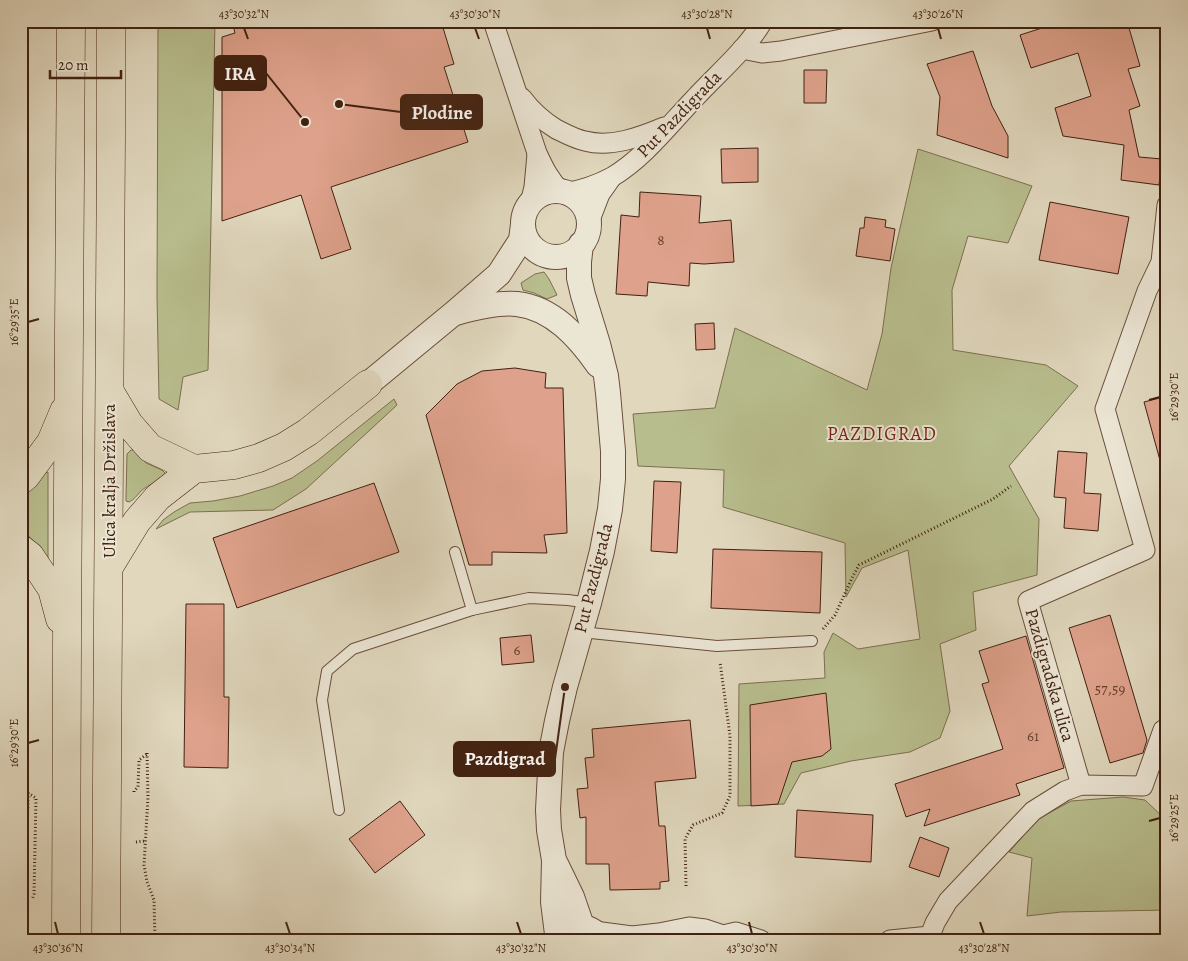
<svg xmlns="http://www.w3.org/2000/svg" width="1188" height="961" font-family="Alegreya,serif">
<rect width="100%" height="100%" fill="#e0d7bd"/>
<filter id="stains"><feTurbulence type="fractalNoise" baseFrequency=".004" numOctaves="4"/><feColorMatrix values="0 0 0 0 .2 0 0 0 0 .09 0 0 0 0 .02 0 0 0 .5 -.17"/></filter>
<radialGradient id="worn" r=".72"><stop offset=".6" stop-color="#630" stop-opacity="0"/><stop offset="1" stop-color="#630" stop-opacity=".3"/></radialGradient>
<g fill="#b8bd8d" stroke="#7d6f4e">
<polygon points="158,21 215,21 208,370 183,377 178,410 159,399 157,296"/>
<polygon points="918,149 1032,186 1008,243 968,236 952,290 953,350 1046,365 1078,386 1009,466 1039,519 1037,575 973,592 976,630 940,644 950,711 940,738 910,752 851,761 801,773 784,804 738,806 739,684 825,678 824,652 833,633 858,649 920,639 908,550 862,568 846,597 845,543 723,507 724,470 638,466 633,414 715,408 735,328 867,390 882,334 891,268"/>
<polygon points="544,272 549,279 557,295 547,299 534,293 523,290 521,283 535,274"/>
<polygon points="394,399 397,405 306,489 273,510 190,512 156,529 163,520 174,512 190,503 213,501 240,496 273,486 292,478 317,461"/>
<path d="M 131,450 L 134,450 L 146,463 L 162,470 L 166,474 C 159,482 149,484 141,491 C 137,495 134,500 129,502 L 126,501 L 126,497 L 127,454 Z"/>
<polygon points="48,472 48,558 39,547 21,528 21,497 30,490 45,473"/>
<polygon points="1123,797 1145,800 1167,821 1167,910 1061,912 1027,916 1032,858 1009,852 1038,819 1071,801"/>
</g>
<g fill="#dea18b" stroke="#422110">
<polygon points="232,21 441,21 454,64 444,67 468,142 331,187 351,249 321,259 301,195 222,221 222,37 235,33"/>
<polygon points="1064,21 1127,21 1140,66 1128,69 1140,106 1129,110 1139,157 1162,159 1159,185 1121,180 1124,145 1063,136 1055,108 1091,96 1078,53 1031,68 1020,35"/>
<polygon points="973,51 992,106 1008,136 1008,158 937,135 940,97 927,64"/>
<polygon points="804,70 827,70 826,103 804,103"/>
<polygon points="758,148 758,182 722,183 721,149"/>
<polygon points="640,192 701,196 699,223 731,220 734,262 704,264 690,263 689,286 648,282 647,296 616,294 621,215 639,217"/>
<polygon points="1050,202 1129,217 1118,274 1039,260"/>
<polygon points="865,217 886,220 885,227 895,229 890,261 856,256 860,228 864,228"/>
<polygon points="714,323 715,349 696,350 695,324"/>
<polygon points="515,368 546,373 545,388 563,388 567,533 544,535 547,553 492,552 492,565 469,565 426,415 457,384 482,371"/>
<polygon points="1167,396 1167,463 1161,464 1144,402"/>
<polygon points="1058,451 1087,453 1084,493 1101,494 1098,531 1064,528 1066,498 1054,497"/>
<polygon points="654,481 681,482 677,553 651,551"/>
<polygon points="374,483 399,552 237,608 213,538"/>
<polygon points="713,549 822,552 820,613 711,608"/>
<polygon points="186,604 224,604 224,697 229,697 228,768 184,767"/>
<polygon points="1110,615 1147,740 1143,753 1110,763 1069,628"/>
<polygon points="531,635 534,662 502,665 500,638"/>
<polygon points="1026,636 1064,768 1016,784 1020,795 924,826 930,809 906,817 895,784 1003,749 982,684 989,682 979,651"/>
<polygon points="826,693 831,749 822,756 792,762 778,804 751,806 750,705"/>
<polygon points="690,720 696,778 655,782 659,826 665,826 669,881 660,882 660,889 610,890 609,864 586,864 586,817 580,818 577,789 588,788 585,758 594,757 592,729"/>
<polygon points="400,801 425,835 375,873 349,839"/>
<polygon points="797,810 873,815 871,862 795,857"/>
<polygon points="920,837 949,848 939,877 909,867"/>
</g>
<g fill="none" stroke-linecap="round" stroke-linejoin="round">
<g stroke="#6a4e3b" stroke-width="12">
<g id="service">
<polyline points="472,610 529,598 568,600 589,603"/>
<polyline points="581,632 717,646 812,641"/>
<polyline points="339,810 322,700 327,671 353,649 472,610 455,552"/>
</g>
</g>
<g stroke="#6a4e3b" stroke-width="21">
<g id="minor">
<path d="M 493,21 L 537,153 C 544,168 550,181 562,192"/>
<polyline points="742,49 762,53 781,51 932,21"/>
<path d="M 522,98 C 531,110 543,121 556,129 C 566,134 575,139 585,141 C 611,148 640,137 664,127"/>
<path d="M 565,193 C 582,190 597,185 612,177 C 644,158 669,125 695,98 C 717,74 746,50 763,21"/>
<polyline points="530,204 534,187 537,154"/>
<polyline points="588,225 600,194 612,177"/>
<polyline points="1081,785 1028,601 1145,550 1105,409 1147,291 1161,262 1167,205"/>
<polyline points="594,931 632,936 659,933 689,927 705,929 723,935 736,932 761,940"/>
<polyline points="930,936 935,923 948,901 1033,811 1065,791 1081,785 1143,786 1163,730 1167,728"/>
<polyline points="890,940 930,936"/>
</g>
</g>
<g stroke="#6a4e3b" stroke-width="26">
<g id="tertiary">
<circle cx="556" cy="224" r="33"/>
<path d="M 456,313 C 474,308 499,302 517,304 C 553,308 579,338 598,365"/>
<polyline points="368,384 454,313 499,274 521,240 523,224"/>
<polyline points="556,864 572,897 582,926"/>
<path d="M 567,928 C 582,924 593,928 603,940"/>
<polyline points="557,934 553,902 554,860 549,830 548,810 551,752 557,721 565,687 589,603 602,551 610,509 613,479 613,451 608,393 606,376 598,344 583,295 579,278 579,262 581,244"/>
</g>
</g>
<g stroke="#422110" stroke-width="29">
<g id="trunk">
<polyline points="110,392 129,424 150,448 194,469"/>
<polyline points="21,480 26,476 51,442 64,411"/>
<polyline points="21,549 30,556 52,589 60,619"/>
<polyline points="109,567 137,521 158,497 194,469 234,465 259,458 284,447 308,432 368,384"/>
<polyline points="66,940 67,645 71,21"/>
<polyline points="106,940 111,137 111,21"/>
</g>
</g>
<g stroke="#422110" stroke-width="3" stroke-dasharray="1 2.5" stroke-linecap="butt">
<polyline points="823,629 835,615 853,576 859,565 993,499 1011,486"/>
<polyline points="147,753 148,797 144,865 147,882 154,900 155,940"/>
<polyline points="134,792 134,791 138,787 139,760 147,754"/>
<polyline points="21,793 28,793 28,797 26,892 21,892"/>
<polyline points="28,793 36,798 34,894 32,900"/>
<polyline points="136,842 145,841"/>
<polyline points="686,886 685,839 693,825 722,813 730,796 730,736 720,662"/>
</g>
<use href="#service" stroke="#ebe5d4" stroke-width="10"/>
<use href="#minor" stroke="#ebe5d4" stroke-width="19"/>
<use href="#tertiary" stroke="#ebe5d4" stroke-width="24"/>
<use href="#trunk" stroke="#e0d7bd" stroke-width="28"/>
</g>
<path fill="none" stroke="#422110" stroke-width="2" d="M 244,28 L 248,39M 475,28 L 479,39M 707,28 L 710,39M 938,28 L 941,39M 28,322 L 39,319M 1149,400 L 1160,397M 28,743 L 39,740M 1149,821 L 1160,818M 55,922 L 58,934M 286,922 L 290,934M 517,922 L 521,934M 749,922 L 752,934M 980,922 L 984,934"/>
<g text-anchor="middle" stroke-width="4" stroke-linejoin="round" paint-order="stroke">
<g font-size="15" fill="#69412f">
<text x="661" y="245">8</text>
<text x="517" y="655">6</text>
<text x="1110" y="694">57,59</text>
<text x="1033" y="741">61</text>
</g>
<g font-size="18" fill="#422110" stroke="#ebe5d4">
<text transform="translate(679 114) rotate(-46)" y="6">Put Pazdigrada</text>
<text transform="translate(109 481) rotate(-90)" y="6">Ulica kralja Držislava</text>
<text transform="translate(593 578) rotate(-76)" y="6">Put Pazdigrada</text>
<text transform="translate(1050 675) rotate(74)" y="6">Pazdigradska ulica</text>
</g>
<g font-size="19" letter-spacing="1" fill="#7a1f14" stroke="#ebe5d4">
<text x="882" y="440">PAZDIGRAD</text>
</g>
</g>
<path fill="none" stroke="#422110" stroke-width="2" d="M305 122L266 73M339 104L401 112M565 687L555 759"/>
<g fill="#422110" stroke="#ebe5d4" stroke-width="2">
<circle cx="305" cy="122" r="5"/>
<circle cx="339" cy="104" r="5"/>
<circle cx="565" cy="687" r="5"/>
</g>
<g fill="#422110" stroke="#422110" stroke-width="2">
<rect x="215" y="56" width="51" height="34" rx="5"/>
<rect x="401" y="95" width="81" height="34" rx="5"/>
<rect x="454" y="742" width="101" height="34" rx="5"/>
</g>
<g font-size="19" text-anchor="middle" font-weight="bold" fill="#fff">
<text x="240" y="80">IRA</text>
<text x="442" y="119">Plodine</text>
<text x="505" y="765">Pazdigrad</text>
</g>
<rect width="1188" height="961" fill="none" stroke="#e0d7bd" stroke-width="55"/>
<path d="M50 70v8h71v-8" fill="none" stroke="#422110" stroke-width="2.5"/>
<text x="58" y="70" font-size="15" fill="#422110" stroke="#ebe5d4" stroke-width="4" paint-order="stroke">20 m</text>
<rect x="28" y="28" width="1132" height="906" fill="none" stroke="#422110" stroke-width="2"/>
<g font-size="12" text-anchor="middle" fill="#422110">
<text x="244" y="18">43°30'32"N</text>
<text x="475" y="18">43°30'30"N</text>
<text x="707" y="18">43°30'28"N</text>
<text x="938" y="18">43°30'26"N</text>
<text transform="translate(14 322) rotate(-90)" y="4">16°29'35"E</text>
<text transform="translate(1174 397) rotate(-90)" y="4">16°29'30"E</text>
<text transform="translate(14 743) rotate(-90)" y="4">16°29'30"E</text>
<text transform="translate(1174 818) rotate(-90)" y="4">16°29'25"E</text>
<text x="58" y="952">43°30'36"N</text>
<text x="290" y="952">43°30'34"N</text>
<text x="521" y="952">43°30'32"N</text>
<text x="752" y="952">43°30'30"N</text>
<text x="984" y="952">43°30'28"N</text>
</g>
<rect width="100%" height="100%" filter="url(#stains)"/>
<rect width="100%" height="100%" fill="url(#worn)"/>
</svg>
